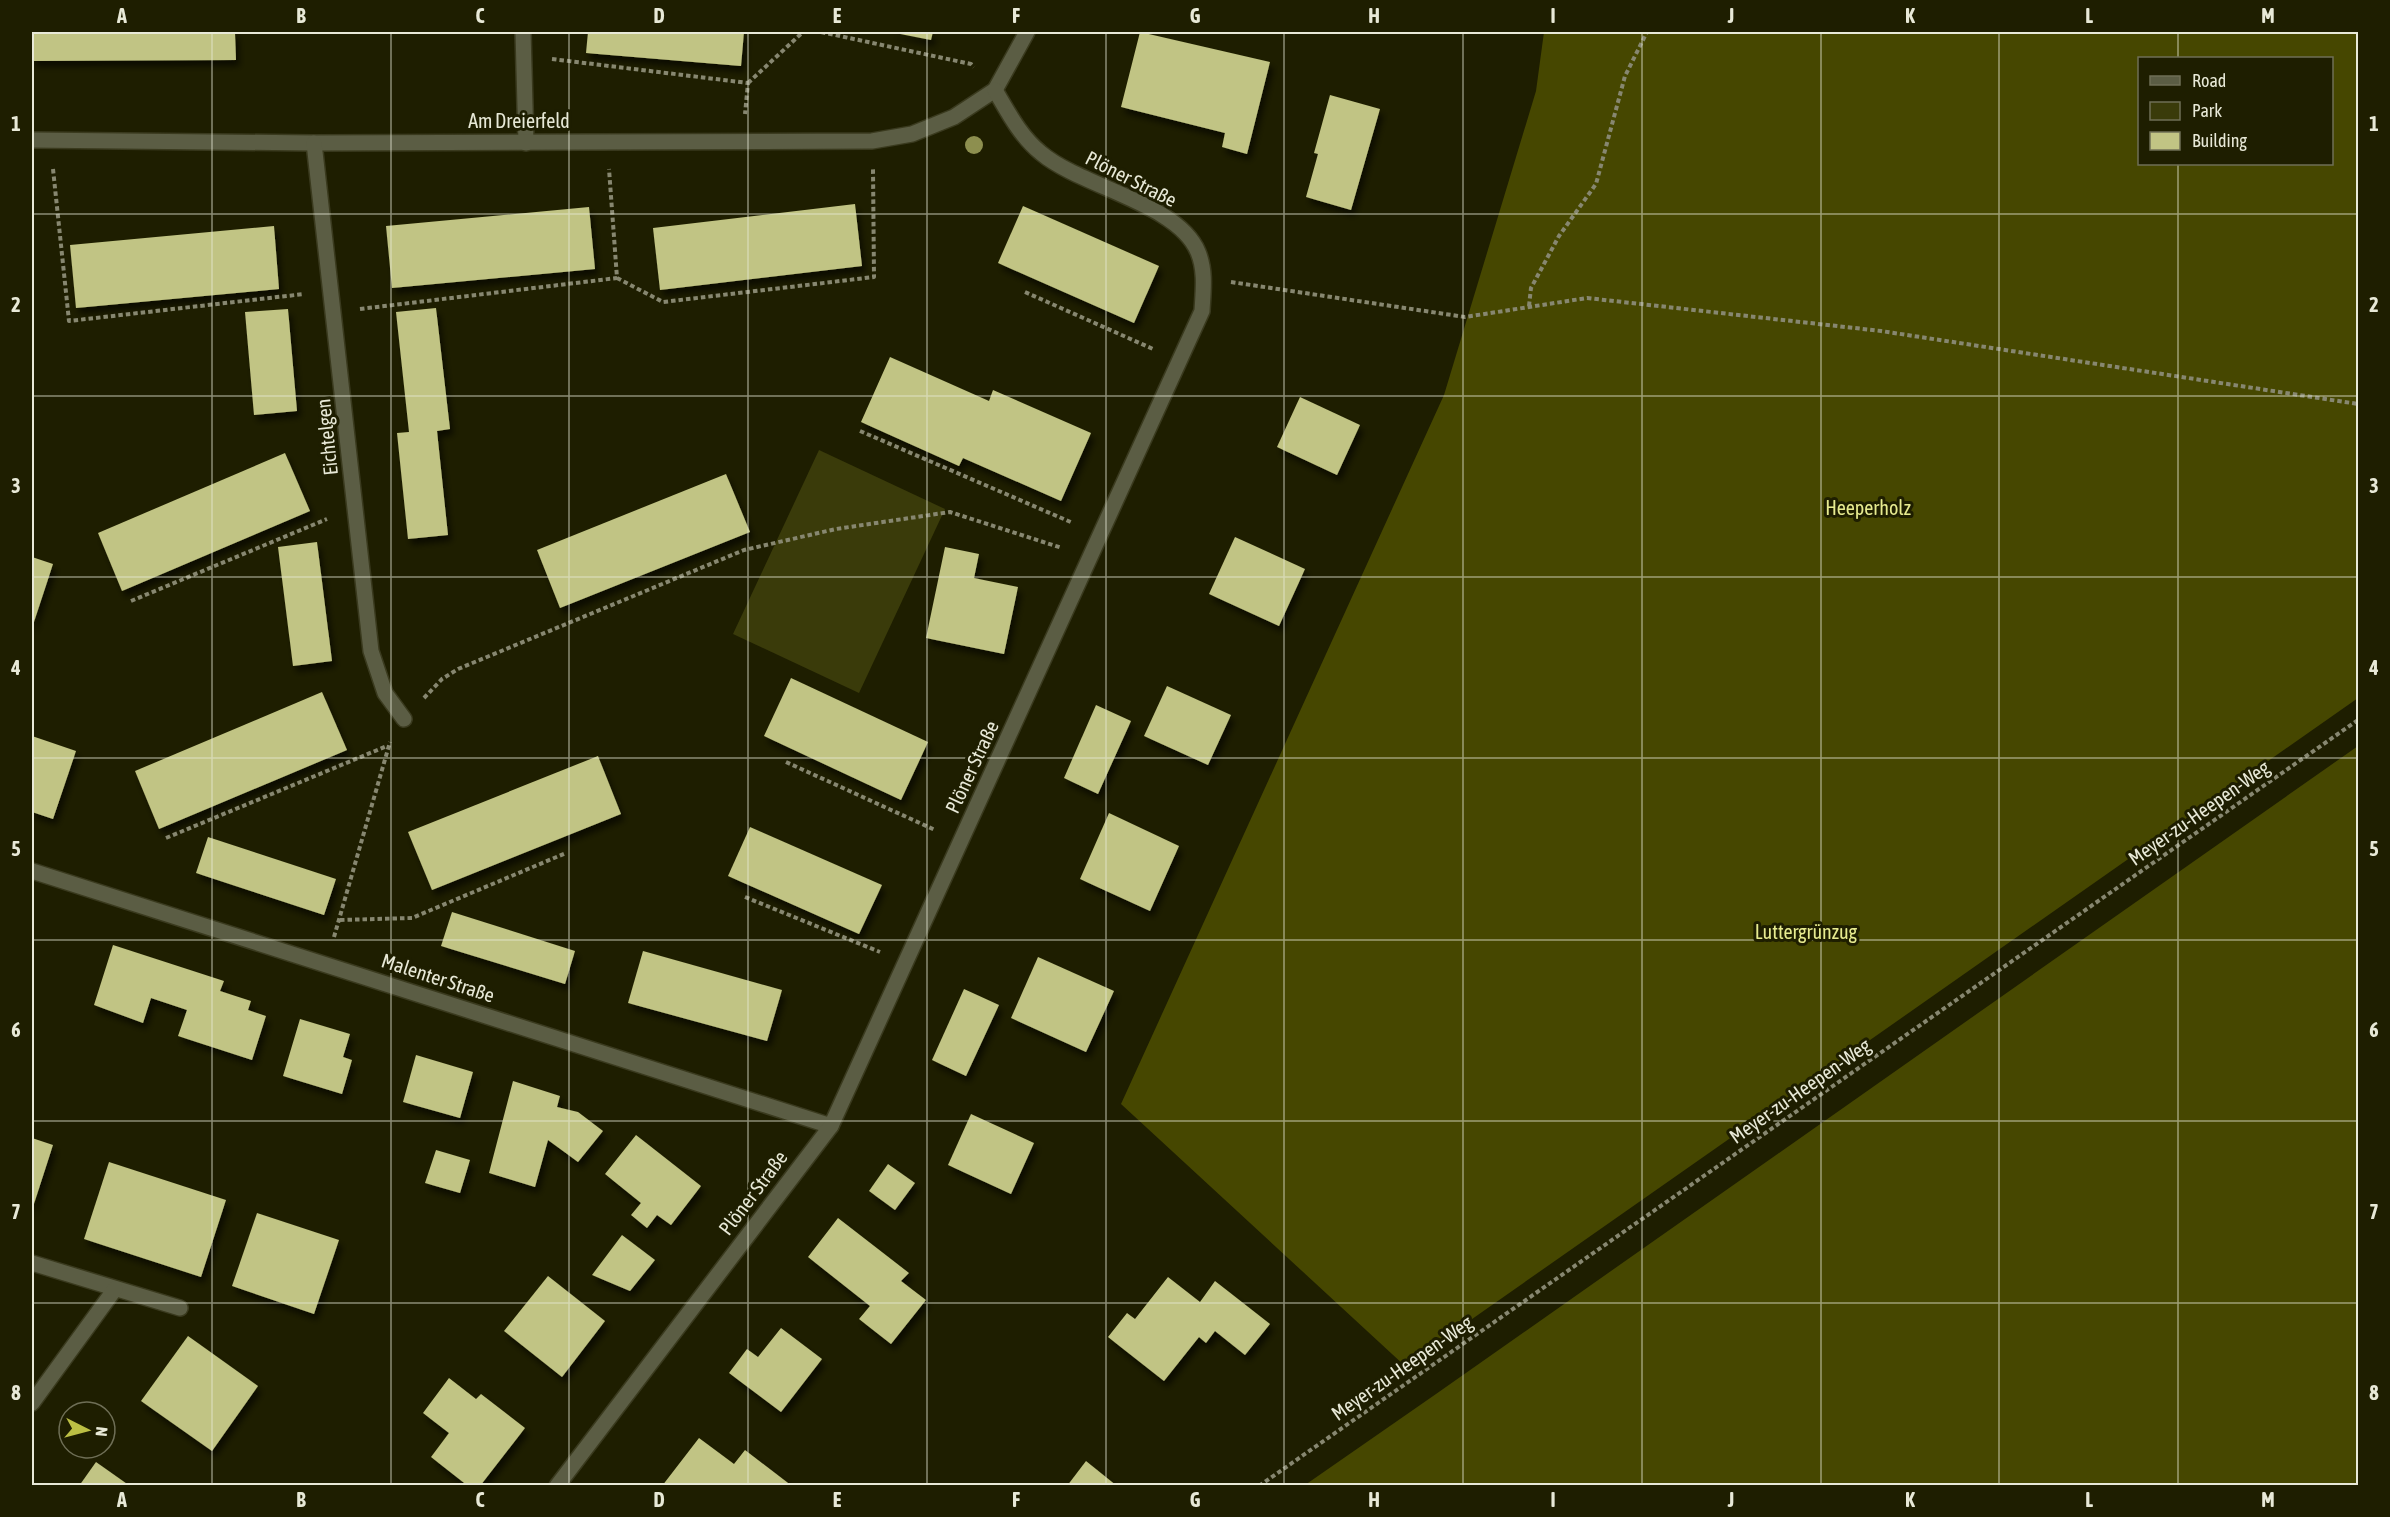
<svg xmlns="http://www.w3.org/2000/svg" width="2390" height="1517" font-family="'Asap Condensed',sans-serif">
<defs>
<filter id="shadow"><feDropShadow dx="3.5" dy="6" stdDeviation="3" flood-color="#0009"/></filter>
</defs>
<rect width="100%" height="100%" fill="#1e1e00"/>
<polygon fill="#3a3b0a" points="819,450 945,509 859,693 733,634"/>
<g fill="#464700" fill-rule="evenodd">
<path d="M 1544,32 L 2358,32 L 2358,698 L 1405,1366 L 1121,1104 L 1444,395 L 1536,91 ZM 2140,58 L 2332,58 L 2332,164 L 2140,164 Z"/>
<polygon points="2358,746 2358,1485 1305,1485 1436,1394"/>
</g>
<g fill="#c1c484" filter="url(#shadow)">
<polygon points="32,32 235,32 236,60 32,61"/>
<polygon points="588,32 744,32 741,66 586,53"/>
<polygon points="890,32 933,32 931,40"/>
<polygon points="1140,32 1270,62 1247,154 1222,147 1225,133 1121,107"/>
<polygon points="1330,95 1380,109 1351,210 1306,197 1318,154 1314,153"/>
<polygon points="855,204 862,266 660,290 653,228"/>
<polygon points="1023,206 1159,266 1134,323 998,263"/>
<polygon points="589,207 595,269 392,288 386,226"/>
<polygon points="274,226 279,289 76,308 70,245"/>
<polygon points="436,308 450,429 437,431 448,535 408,539 397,433 409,432 396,312"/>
<polygon points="288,309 297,411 254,415 245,312"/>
<polygon points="890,357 989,401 993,390 1091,433 1061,501 963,458 959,466 861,422"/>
<polygon points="1300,397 1360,425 1337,475 1277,447"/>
<polygon points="285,453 310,511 122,591 98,533"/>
<polygon points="726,474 750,532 560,608 537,550"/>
<polygon points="1235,537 1305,569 1279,626 1209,594"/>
<polygon points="317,542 332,661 293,666 278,547"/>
<polygon points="945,547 979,554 974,578 1018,587 1004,654 926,638"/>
<polygon points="32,557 53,564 32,628"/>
<polygon points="791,678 928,742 901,800 764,736"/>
<polygon points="1167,686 1231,715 1208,765 1144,736"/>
<polygon points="322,692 347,750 159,829 135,771"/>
<polygon points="1096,705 1131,721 1098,794 1064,778"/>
<polygon points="32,736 76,751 53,819 32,812"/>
<polygon points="598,756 621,814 432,890 408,832"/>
<polygon points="1109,813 1179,846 1150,911 1080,879"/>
<polygon points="750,827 882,885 859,934 728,876"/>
<polygon points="208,837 336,879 324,915 196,873"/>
<polygon points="452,912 575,951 565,984 441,946"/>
<polygon points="113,945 224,981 220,991 251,1001 248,1010 266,1016 252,1060 178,1036 187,1010 151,998 143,1023 94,1005"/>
<polygon points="643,951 782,990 767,1041 628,1003"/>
<polygon points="1038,957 1114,991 1086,1052 1011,1018"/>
<polygon points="964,989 999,1005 966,1076 932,1060"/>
<polygon points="300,1019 350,1034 343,1057 352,1060 342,1094 283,1076"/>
<polygon points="416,1055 473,1072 460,1118 403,1102"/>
<polygon points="513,1081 560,1096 557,1107 578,1112 603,1131 578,1162 548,1140 535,1187 489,1173"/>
<polygon points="971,1114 1034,1143 1011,1194 948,1165"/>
<polygon points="636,1135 701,1186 671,1225 657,1215 647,1228 631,1215 641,1203 605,1174"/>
<polygon points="32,1138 53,1145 32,1210"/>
<polygon points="436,1150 470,1160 460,1193 425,1183"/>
<polygon points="109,1162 226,1200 201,1277 84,1239"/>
<polygon points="888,1164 915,1183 895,1210 869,1191"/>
<polygon points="257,1213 339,1240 314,1314 232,1286"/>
<polygon points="838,1218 909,1273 901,1281 926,1300 891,1344 859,1319 870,1306 808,1257"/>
<polygon points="622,1235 655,1260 630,1291 592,1275"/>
<polygon points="548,1276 605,1321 562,1377 504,1331"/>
<polygon points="1168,1277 1200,1302 1215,1281 1270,1324 1245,1355 1215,1331 1206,1343 1199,1337 1164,1381 1108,1337 1127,1313 1135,1319"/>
<polygon points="781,1328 822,1359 781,1412 729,1373 747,1349 758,1357"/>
<polygon points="188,1336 258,1386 212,1451 141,1401"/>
<polygon points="449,1378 476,1399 481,1394 525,1428 480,1486 468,1486 431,1457 449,1433 423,1413"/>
<polygon points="699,1438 734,1464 745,1450 792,1486 662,1486"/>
<polygon points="1086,1461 1117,1486 1067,1486"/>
<polygon points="96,1462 130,1486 79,1486"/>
</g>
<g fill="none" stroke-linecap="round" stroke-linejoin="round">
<g stroke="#3a3a1e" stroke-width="18">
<g id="minor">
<polyline points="523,32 526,143"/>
<polyline points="32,140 314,143 872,141 912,134 954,117 995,90 1027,32"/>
<polyline points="314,143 371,651 385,693 404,719"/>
<polyline points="32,871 831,1126"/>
<polyline points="32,1263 180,1308"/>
<polyline points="32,1403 115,1289"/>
<path d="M 557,1486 L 831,1126 L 1202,311 C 1203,292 1206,271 1198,252 C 1178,203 1081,187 1041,153 C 1020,136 1008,112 995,90"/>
</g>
</g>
<g stroke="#878770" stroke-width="4" stroke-dasharray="4.5 3" stroke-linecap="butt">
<polyline points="821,32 971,64 974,67"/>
<polyline points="552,59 748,83 745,114"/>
<polyline points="748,83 803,32"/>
<polyline points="53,169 69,321 304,294"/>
<polyline points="617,278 663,302 874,277 873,169"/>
<polyline points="1231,282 1465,317 1587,298 1881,331 2358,404"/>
<polyline points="1025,292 1153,349"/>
<polyline points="1529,306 1531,288 1559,236 1596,184 1625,76 1647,32"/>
<polyline points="360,309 617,278 609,169"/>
<polyline points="32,374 34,374"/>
<polyline points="860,431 1073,523"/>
<polyline points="131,601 327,519"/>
<polyline points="424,698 442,679 458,669 744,550 836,529 950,512 1062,548"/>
<polyline points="786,762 935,830"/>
<polyline points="166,838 387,746"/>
<polyline points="745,897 880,952"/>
<polyline points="340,920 412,918 566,853"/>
<polyline points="334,937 390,742"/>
<polyline points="1259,1486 2358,720"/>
</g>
<use href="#minor" stroke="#5b5d44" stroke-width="15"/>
</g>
<circle fill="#8d8f4f" cx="974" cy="145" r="9"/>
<path fill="none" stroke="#e8e9d7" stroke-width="1.5" stroke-opacity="0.55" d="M 212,32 L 212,1486M 391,32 L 391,1486M 569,32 L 569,1486M 748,32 L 748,1486M 927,32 L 927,1486M 1106,32 L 1106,1486M 1284,32 L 1284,1486M 1463,32 L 1463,1486M 1642,32 L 1642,1486M 1821,32 L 1821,1486M 1999,32 L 1999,1486M 2178,32 L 2178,58M 2178,164 L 2178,1486M 32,214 L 2358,214M 32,396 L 2358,396M 32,577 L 2358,577M 32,758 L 2358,758M 32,940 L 2358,940M 32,1121 L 2358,1121M 32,1303 L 2358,1303"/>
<g text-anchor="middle" stroke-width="6" stroke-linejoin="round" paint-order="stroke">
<g font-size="20" fill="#e8e9d7" stroke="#1e1e00">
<text x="519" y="128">Am Dreierfeld</text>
<text transform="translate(1131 179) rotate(27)" y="7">Plöner Straße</text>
<text transform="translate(327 437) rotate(-96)" y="7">Eichtelgen</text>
<text transform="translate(972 767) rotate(-65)" y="7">Plöner Straße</text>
<text transform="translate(2199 813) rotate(-35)" y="7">Meyer-zu-Heepen-Weg</text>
<text transform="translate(438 978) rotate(18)" y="7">Malenter Straße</text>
<text transform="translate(1800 1091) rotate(-35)" y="7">Meyer-zu-Heepen-Weg</text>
<text transform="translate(753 1193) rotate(-53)" y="7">Plöner Straße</text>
<text transform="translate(1402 1368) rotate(-35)" y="7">Meyer-zu-Heepen-Weg</text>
</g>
<g font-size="20" fill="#e7eb8f" stroke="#1e1e00">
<text x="1868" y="515">Heeperholz</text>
<text x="1806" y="939">Luttergrünzug</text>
</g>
</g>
<rect width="2390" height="1517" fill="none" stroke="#1e1e00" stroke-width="66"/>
<rect x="2138" y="57" width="195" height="108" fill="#1e1e00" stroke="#6f6f56" stroke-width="1.5"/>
<rect x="2150" y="76" width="30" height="9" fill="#5b5d44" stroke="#6f6f56" stroke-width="1.5"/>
<text x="2192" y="87" font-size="18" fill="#e8e9d7">Road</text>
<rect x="2150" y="102" width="30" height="18" fill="#3a3b0a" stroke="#6f6f56" stroke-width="1.5"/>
<text x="2192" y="117" font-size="18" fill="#e8e9d7">Park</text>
<rect x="2150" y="132" width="30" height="18" fill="#c1c484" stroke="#6f6f56" stroke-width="1.5"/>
<text x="2192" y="147" font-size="18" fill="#e8e9d7">Building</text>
<g transform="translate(87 1430) rotate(96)"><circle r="28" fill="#1e1e00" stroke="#6f6f56" stroke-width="1.5"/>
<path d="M0-4.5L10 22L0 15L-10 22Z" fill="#bcbf44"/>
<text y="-9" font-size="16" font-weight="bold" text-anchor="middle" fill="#e8e9d7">N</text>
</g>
<rect x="33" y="33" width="2324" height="1451" fill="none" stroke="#e8e9d7" stroke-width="2"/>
<g font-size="20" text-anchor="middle" font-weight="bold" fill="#e8e9d7">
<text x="122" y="23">A</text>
<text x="301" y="23">B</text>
<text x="480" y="23">C</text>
<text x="659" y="23">D</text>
<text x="837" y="23">E</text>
<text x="1016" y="23">F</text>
<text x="1195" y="23">G</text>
<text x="1374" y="23">H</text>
<text x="1553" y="23">I</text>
<text x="1731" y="23">J</text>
<text x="1910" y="23">K</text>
<text x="2089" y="23">L</text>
<text x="2268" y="23">M</text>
<text x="16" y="131">1</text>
<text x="2374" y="131">1</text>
<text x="16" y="312">2</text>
<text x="2374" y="312">2</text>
<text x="16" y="493">3</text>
<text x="2374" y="493">3</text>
<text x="16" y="675">4</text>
<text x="2374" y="675">4</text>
<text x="16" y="856">5</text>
<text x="2374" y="856">5</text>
<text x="16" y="1037">6</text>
<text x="2374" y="1037">6</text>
<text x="16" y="1219">7</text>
<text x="2374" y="1219">7</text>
<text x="16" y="1400">8</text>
<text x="2374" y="1400">8</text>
<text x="122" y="1507">A</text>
<text x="301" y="1507">B</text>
<text x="480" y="1507">C</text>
<text x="659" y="1507">D</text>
<text x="837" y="1507">E</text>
<text x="1016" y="1507">F</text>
<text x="1195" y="1507">G</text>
<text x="1374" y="1507">H</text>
<text x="1553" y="1507">I</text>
<text x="1731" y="1507">J</text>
<text x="1910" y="1507">K</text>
<text x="2089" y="1507">L</text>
<text x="2268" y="1507">M</text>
</g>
</svg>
